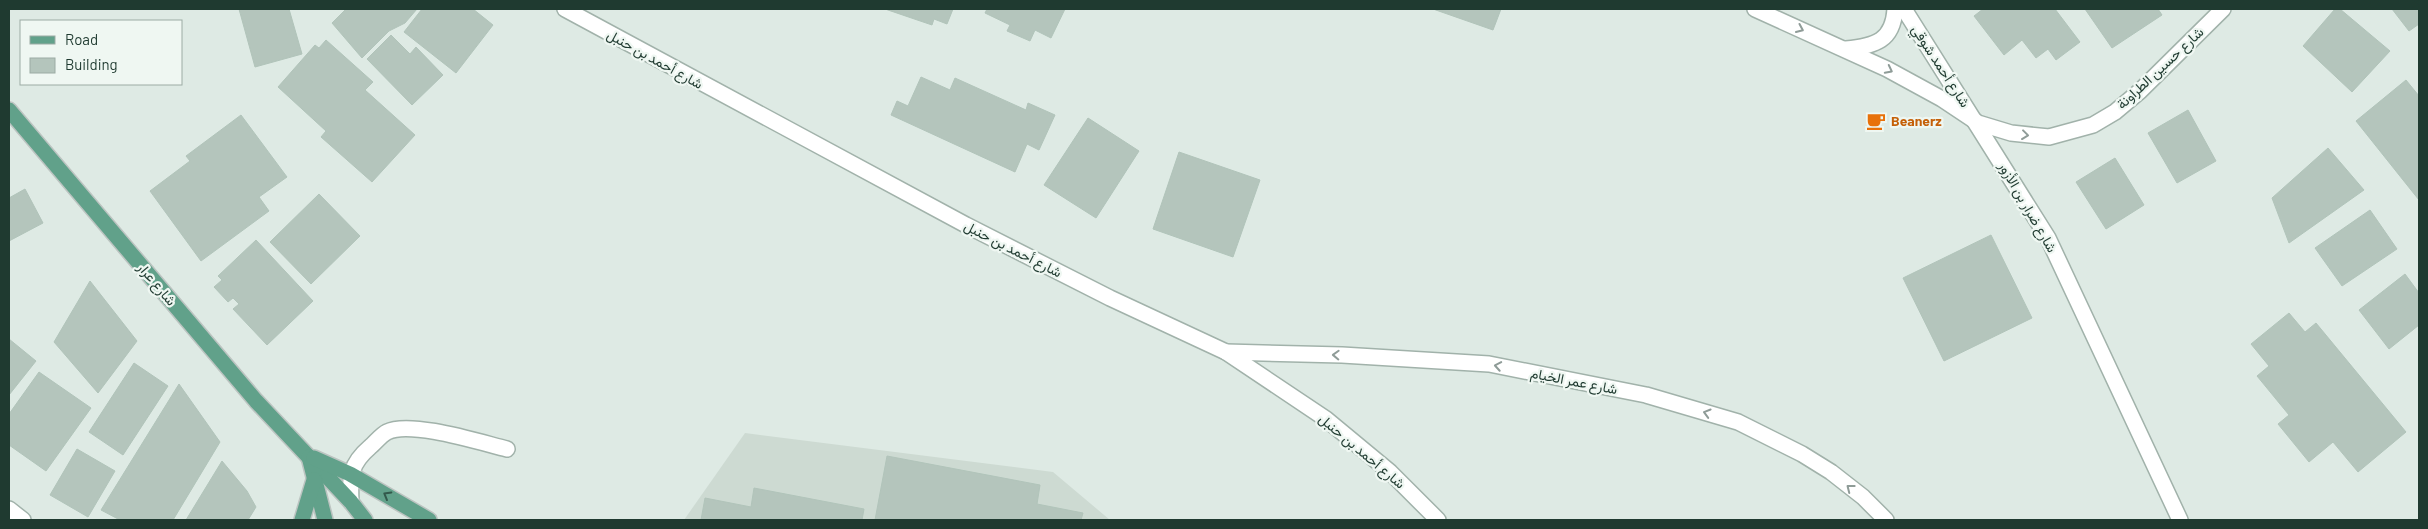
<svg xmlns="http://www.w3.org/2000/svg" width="2428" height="529" font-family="Barlow,Vazirmatn,sans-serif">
<rect width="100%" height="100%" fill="#deeae4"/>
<polygon fill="#cddad2" points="745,433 1053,472 1110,520 684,520"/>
<g fill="#b4c5bc" stroke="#b1c4ba">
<polygon points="239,9 289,9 302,54 255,67"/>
<polygon points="346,9 417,9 405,23 389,31 362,58 332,23"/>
<polygon points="422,9 473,9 493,25 456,73 404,32"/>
<polygon points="885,9 953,9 947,24 934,19 932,25"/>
<polygon points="987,9 1065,9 1051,38 1035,30 1030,41 1007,31 1010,25 985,13"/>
<polygon points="1433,9 1501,9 1493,30"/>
<polygon points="1983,9 2055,9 2080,42 2056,60 2048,49 2036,58 2022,40 2004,55 1974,16"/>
<polygon points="2085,9 2158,9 2162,15 2112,48"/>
<polygon points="2335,9 2340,9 2390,51 2352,92 2303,46"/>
<polygon points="2392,9 2419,9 2419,24 2409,31"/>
<polygon points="391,35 410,54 416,47 443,75 412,105 367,59"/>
<polygon points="326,40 373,82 365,90 415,135 372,182 321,137 326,131 278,87 315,45 319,48"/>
<polygon points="921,77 950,90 955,78 1026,110 1028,103 1055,115 1039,150 1027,144 1015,172 891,115 897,101 908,106"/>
<polygon points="2406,80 2419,96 2419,200 2356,121"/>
<polygon points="2188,110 2216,161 2177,183 2148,133"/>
<polygon points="241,115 287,177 259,197 269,211 201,261 150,191 190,161 186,156"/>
<polygon points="1088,118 1139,151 1096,218 1044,185"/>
<polygon points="2328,148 2364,190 2289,243 2272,198"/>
<polygon points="1179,152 1260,180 1233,257 1153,229"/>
<polygon points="2115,158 2144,205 2106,229 2076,182"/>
<polygon points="25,189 43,223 9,241 9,198"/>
<polygon points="319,194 360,236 311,284 270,242"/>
<polygon points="2370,210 2397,249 2342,286 2315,248"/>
<polygon points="1991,235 2032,318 1944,361 1903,278"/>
<polygon points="256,240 313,301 267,345 233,309 239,304 233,298 228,302 214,287 222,280 218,276"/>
<polygon points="2405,274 2419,293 2419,325 2389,349 2359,310"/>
<polygon points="90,281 137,341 98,393 54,342"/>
<polygon points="2289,313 2305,332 2316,323 2406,432 2358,472 2333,442 2309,462 2278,424 2289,415 2257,376 2269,366 2251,344"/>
<polygon points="9,339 36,361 9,395"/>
<polygon points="134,363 168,386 123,455 89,432"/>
<polygon points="39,372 91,408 46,471 9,445 9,414"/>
<polygon points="179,384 220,442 173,520 120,520 101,510"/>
<polygon points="77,449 115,471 88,517 50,495"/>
<polygon points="887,456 1040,485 1037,504 1083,513 1081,520 875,520"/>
<polygon points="222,461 247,491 256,507 248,520 186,520"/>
<polygon points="754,488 864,509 862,520 701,520 705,498 751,507"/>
</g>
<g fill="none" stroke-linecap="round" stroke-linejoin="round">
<g stroke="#a1b2aa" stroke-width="18">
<g id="minor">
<polyline points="565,9 966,225 1110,298 1226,352 1326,419 1390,472 1438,520"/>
<polyline points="1755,9 1887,69 1942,99 1978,123 2011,133 2049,137 2093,125 2115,112 2140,91 2223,9"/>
<polyline points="1904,9 2048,238 2180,520"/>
<path d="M 1846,49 C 1875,46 1893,41 1895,9"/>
<polyline points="1226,352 1342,355 1489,364 1646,395 1738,422 1802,454 1831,472 1863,497 1886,520"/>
<path d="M 351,502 C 350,477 349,465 370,447 C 375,443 381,435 387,432 C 410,420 482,443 507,449"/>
<polyline points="9,509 23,520"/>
</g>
</g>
<g stroke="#bcc4c1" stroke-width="18">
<g id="major">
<polyline points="9,110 256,401 351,502 365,520"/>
<polyline points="309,457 325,520"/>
<polyline points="314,458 350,474 429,520"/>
<polyline points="302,520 314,480"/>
</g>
</g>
<use href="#minor" stroke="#fff" stroke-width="15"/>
<use href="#major" stroke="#61a18a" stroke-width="15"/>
</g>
<defs><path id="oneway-chevron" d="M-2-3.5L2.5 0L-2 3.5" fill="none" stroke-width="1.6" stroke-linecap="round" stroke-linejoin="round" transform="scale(1.25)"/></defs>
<g stroke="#8f9c98">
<use href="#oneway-chevron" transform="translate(1800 29) rotate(24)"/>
<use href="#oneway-chevron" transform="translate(1889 70) rotate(27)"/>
<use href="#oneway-chevron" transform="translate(2025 135) rotate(7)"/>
<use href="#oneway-chevron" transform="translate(1336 355) rotate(-178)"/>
<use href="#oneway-chevron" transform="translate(1498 366) rotate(-170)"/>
<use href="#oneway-chevron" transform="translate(1707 413) rotate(-164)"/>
<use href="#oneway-chevron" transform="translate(1850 488) rotate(-142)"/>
</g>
<use stroke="#33594b" href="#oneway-chevron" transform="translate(387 495) rotate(-150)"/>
<defs>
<g id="cafe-bare" transform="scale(1.5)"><path d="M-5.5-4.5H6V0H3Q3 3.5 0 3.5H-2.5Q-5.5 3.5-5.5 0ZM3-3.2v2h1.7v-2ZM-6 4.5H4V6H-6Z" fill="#e8710a" stroke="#eff7f2" stroke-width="2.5" paint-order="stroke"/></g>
</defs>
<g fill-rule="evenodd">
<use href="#cafe-bare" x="1876" y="121"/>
</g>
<g text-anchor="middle" stroke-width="4.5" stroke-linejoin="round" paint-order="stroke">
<g font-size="14" fill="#1f3a30" stroke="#eff7f2">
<text transform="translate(655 59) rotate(29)" y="5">شارع أحمد بن حنبل</text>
<text transform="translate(1941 66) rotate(57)" y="5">شارع أحمد شوقي</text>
<text transform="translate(2160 68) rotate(-43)" y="5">شارع حسين الطراونة</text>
<text transform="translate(2028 207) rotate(60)" y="5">شارع ضرار بن الأزور</text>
<text transform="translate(1013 249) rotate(27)" y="5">شارع أحمد بن حنبل</text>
<text transform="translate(157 284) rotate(50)" y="5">شارع عرار</text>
<text transform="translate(1574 381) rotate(11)" y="5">شارع عمر الخيام</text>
<text transform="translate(1362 451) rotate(40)" y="5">شارع أحمد بن حنبل</text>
</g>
<g font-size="14" font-weight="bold" fill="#c56008" stroke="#eff7f2" text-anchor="start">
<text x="1891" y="126">Beanerz</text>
</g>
</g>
<rect width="2428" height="529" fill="none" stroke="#1f3a30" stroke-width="20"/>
<rect x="20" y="20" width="162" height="65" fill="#eff7f2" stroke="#9caba4"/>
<rect x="30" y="36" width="25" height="8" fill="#61a18a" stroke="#9caba4"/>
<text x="65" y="45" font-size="15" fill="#1f3a30">Road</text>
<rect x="30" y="58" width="25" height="15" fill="#b4c5bc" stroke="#9caba4"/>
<text x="65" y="70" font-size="15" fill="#1f3a30">Building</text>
</svg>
